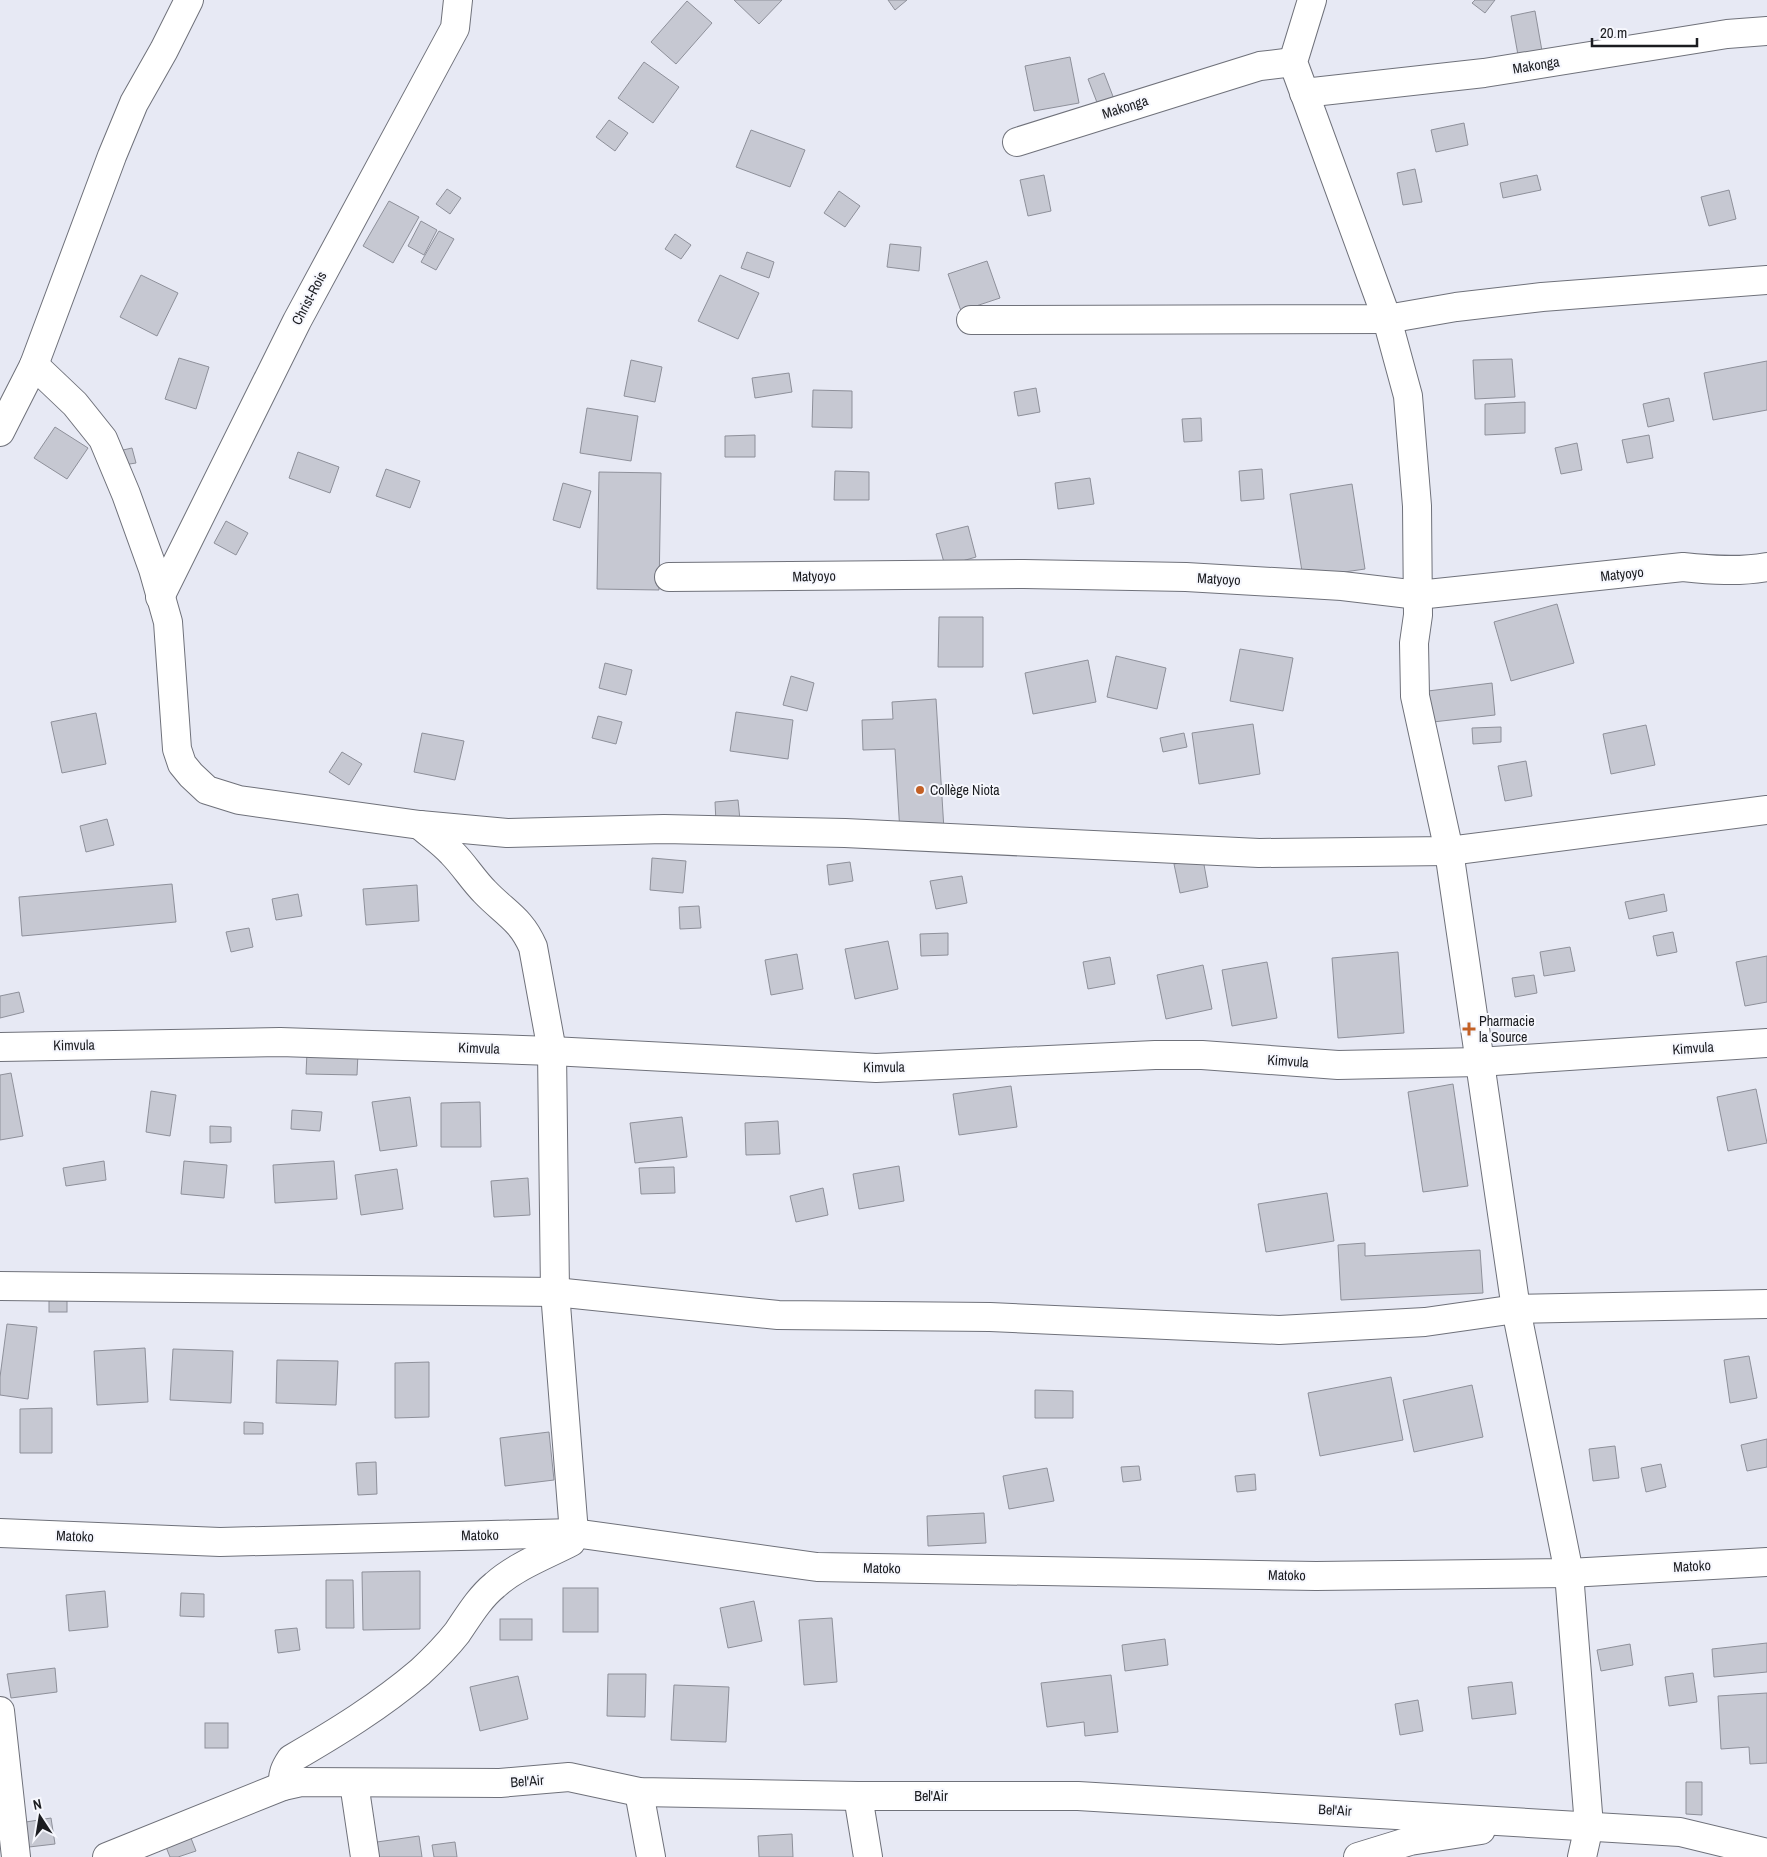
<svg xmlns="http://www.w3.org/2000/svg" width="1767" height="1857" font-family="'Archivo Narrow',sans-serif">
<rect width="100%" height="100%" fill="#e7e9f4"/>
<g fill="#c6c8d2" stroke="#8e909a">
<polygon points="734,0 782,0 759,24"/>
<polygon points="888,0 907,0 895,10"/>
<polygon points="1475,0 1495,0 1485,13 1472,3"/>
<polygon points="687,1 712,23 676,64 651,42"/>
<polygon points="1535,11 1542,51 1518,55 1511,16"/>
<polygon points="1070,57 1079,103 1034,111 1025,66"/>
<polygon points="644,62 679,87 653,123 618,98"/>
<polygon points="1104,73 1114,99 1098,105 1088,79"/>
<polygon points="609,120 628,133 615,151 596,137"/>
<polygon points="1464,123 1468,145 1436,152 1431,130"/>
<polygon points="751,130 805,150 790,187 736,167"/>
<polygon points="1415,169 1422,202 1403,205 1397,173"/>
<polygon points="1044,175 1051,211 1028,216 1020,180"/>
<polygon points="1537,175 1541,190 1503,198 1500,183"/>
<polygon points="447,189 461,198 450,214 436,204"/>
<polygon points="1729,190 1736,219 1709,226 1701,197"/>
<polygon points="839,191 860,206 845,227 824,213"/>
<polygon points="389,201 419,217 393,263 363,246"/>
<polygon points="421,221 437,230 424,255 408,246"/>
<polygon points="439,231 454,239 436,270 421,262"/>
<polygon points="675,234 691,245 681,259 665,249"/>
<polygon points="890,244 921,247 919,271 887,267"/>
<polygon points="747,252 774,262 769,278 741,268"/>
<polygon points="987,261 1000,298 961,311 948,274"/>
<polygon points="141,275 178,293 157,336 120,317"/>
<polygon points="720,275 759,293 738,339 698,321"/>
<polygon points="179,358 209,367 196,409 165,399"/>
<polygon points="1512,359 1515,397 1475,399 1473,360"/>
<polygon points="631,360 662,367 655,402 624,396"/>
<polygon points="1767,361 1767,410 1713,420 1704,373"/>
<polygon points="789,373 792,392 755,398 752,378"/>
<polygon points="1036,388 1040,412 1018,416 1014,392"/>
<polygon points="813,390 852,391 852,428 812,427"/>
<polygon points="1669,398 1674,421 1648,427 1643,404"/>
<polygon points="1525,402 1525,433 1485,435 1485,404"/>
<polygon points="587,408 638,416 631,461 580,453"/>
<polygon points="1201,418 1202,441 1184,442 1182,419"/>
<polygon points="55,427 88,448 67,479 34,458"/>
<polygon points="755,435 755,457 725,457 725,436"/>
<polygon points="1649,435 1653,458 1627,463 1622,440"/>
<polygon points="1577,443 1582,470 1561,474 1555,448"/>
<polygon points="132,448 136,463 117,466 114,452"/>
<polygon points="298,452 339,467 330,493 289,478"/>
<polygon points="386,469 420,481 410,508 376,496"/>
<polygon points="1262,469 1264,499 1241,501 1239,471"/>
<polygon points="835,471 869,472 869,500 834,500"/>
<polygon points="599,472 661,473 659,590 597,589"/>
<polygon points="1090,478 1094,504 1058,509 1055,483"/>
<polygon points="563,483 591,491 580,528 553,520"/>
<polygon points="1352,484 1365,569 1303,578 1290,494"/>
<polygon points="226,521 248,533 236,555 214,543"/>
<polygon points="968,526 976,557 945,566 936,534"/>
<polygon points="1557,604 1574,663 1511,681 1494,622"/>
<polygon points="939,617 983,617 983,667 938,667"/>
<polygon points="1240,649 1293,658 1283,711 1230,701"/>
<polygon points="1116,656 1166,668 1157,709 1107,697"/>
<polygon points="1088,660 1096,702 1033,714 1025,673"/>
<polygon points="605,663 632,670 626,695 599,688"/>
<polygon points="791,676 814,683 807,711 783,705"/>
<polygon points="1492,683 1495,715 1424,723 1420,692"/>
<polygon points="936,699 944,830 900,833 895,749 863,750 862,720 893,719 892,702"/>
<polygon points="736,712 793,720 788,759 730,751"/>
<polygon points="96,713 106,764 62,773 51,722"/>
<polygon points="598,716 622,722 616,744 592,738"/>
<polygon points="1253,724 1260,774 1199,784 1192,733"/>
<polygon points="1646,725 1655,765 1611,774 1603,734"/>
<polygon points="1501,727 1501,742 1473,744 1472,728"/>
<polygon points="422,733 464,741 455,780 414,772"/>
<polygon points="1184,733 1187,747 1163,752 1160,738"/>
<polygon points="342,752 362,764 349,785 329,772"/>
<polygon points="1526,761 1532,796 1505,801 1498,766"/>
<polygon points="738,800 740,820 716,822 715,802"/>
<polygon points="107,819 114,845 86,852 80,826"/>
<polygon points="652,858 686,861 683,893 650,890"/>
<polygon points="1203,859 1208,887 1180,893 1174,864"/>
<polygon points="850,862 853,881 829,885 827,865"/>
<polygon points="962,876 967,903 936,909 930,881"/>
<polygon points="172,884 176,922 22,936 19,897"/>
<polygon points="417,885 419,921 366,925 363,889"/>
<polygon points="298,894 302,916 276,920 272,899"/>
<polygon points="1664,894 1667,911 1629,919 1625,902"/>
<polygon points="699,906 701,928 680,929 679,907"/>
<polygon points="249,928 253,947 231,952 226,932"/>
<polygon points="1673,932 1677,952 1657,956 1653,936"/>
<polygon points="948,933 948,955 921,956 920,934"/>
<polygon points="888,941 898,989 855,999 845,949"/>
<polygon points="1570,947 1575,971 1544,976 1540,952"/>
<polygon points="1398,952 1404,1033 1338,1038 1332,958"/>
<polygon points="797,954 803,989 771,995 765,960"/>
<polygon points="1767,956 1767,1002 1745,1006 1736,962"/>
<polygon points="1110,957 1115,984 1088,989 1083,962"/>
<polygon points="1267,962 1277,1018 1232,1026 1222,970"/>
<polygon points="1203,965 1212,1009 1166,1019 1157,975"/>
<polygon points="1534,975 1537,993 1515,997 1512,978"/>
<polygon points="19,992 24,1012 0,1018 0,996"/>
<polygon points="307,1052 358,1053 357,1075 306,1074"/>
<polygon points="11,1073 23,1136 0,1140 0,1075"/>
<polygon points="1453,1084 1468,1186 1423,1192 1408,1092"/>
<polygon points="1011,1086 1017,1127 959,1135 953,1094"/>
<polygon points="1756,1089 1767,1143 1728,1151 1717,1097"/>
<polygon points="151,1091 176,1095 170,1136 146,1132"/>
<polygon points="410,1097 417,1146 380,1151 372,1102"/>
<polygon points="480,1102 481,1147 441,1147 441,1103"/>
<polygon points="292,1110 322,1112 320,1131 291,1129"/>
<polygon points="682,1117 687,1157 635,1163 630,1123"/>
<polygon points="778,1121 780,1154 746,1155 745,1123"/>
<polygon points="210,1126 231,1127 231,1142 210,1143"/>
<polygon points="104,1161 106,1180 66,1186 63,1168"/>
<polygon points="184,1161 227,1165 224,1198 181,1194"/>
<polygon points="334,1161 337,1199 275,1203 273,1165"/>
<polygon points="899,1166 904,1201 859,1209 853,1174"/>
<polygon points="674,1167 675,1193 641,1194 639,1168"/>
<polygon points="397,1169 403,1209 361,1215 355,1175"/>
<polygon points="528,1178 530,1215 494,1217 491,1181"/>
<polygon points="823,1188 828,1215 796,1222 790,1196"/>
<polygon points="1327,1193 1334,1241 1266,1252 1258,1204"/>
<polygon points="1365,1243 1365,1256 1480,1250 1483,1293 1341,1300 1338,1245"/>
<rect x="49" y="1297" width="18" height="15"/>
<polygon points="7,1324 37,1327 28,1399 0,1395 0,1377"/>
<polygon points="145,1348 148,1402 97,1405 94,1351"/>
<polygon points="173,1349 233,1351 231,1403 170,1400"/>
<polygon points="1749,1356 1757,1398 1730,1403 1724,1360"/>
<polygon points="277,1360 338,1361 336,1405 276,1403"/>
<polygon points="429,1362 429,1417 395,1418 395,1363"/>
<polygon points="1391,1377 1403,1440 1320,1456 1308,1393"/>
<polygon points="1472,1385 1483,1437 1414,1452 1403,1400"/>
<polygon points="1035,1390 1073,1391 1073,1418 1035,1418"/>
<polygon points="52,1408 52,1453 20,1453 20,1409"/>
<polygon points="244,1422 263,1423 263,1434 244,1434"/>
<polygon points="549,1432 554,1480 505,1486 500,1438"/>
<polygon points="1767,1439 1767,1467 1747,1471 1741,1445"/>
<polygon points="1615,1446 1619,1478 1593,1481 1589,1449"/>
<polygon points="376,1462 377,1494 358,1495 356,1463"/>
<polygon points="1661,1464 1666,1487 1646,1492 1641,1468"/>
<polygon points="1139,1466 1141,1480 1123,1482 1121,1467"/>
<polygon points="1047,1468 1054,1501 1009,1509 1003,1476"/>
<polygon points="1255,1474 1256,1490 1237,1492 1235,1476"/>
<polygon points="984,1513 986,1543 928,1546 927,1516"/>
<polygon points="420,1571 420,1629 363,1630 362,1572"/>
<polygon points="326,1580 353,1580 354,1628 326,1628"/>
<rect x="563" y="1588" width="35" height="44"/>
<polygon points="105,1591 108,1627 69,1631 66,1595"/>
<polygon points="181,1593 204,1594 204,1617 180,1616"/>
<polygon points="754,1601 762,1641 728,1648 720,1608"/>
<polygon points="832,1618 837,1682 804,1685 799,1620"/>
<rect x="500" y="1619" width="32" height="21"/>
<polygon points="297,1628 300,1650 278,1653 275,1630"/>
<polygon points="1165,1639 1168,1665 1125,1671 1122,1645"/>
<polygon points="1767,1643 1767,1672 1714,1677 1712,1649"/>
<polygon points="1630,1644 1633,1665 1601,1671 1597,1650"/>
<polygon points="55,1668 57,1692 11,1698 7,1674"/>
<polygon points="1693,1673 1697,1702 1669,1706 1665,1677"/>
<polygon points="608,1674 646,1674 645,1717 607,1716"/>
<polygon points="1111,1675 1118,1732 1085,1736 1084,1722 1047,1727 1041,1683"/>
<polygon points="518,1676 528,1719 480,1731 470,1687"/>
<polygon points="1512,1682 1516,1714 1472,1719 1468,1687"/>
<polygon points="674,1685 729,1687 726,1742 671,1740"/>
<polygon points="1767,1693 1767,1763 1750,1764 1749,1747 1721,1749 1718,1696"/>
<polygon points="1418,1700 1423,1731 1400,1735 1395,1704"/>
<rect x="205" y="1723" width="23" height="25"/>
<polygon points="1686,1782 1702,1782 1702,1815 1686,1814"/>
<polygon points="51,1818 55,1844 29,1847 26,1822"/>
<polygon points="189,1833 196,1851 178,1857 170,1857 164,1842"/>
<polygon points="792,1834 793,1857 759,1857 758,1836"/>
<polygon points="419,1836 422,1857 371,1857 370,1843"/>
<polygon points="455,1842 457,1857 434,1857 432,1845"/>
</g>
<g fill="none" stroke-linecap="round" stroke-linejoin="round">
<g stroke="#6f717a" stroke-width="30">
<g id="street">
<polyline points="1312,0 1293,62 1387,319 1408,396 1417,506 1418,615 1414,643 1415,696 1449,851 1516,1309 1569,1573 1589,1826 1582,1857"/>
<polyline points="1304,93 1484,73 1727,34 1767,31"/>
<polyline points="1017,142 1260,66 1293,62"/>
<polyline points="971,320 1387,319 1456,307 1542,297 1767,280"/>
<polyline points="34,365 75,404 103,439 126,494 153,569 168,622 177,749 182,764 191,775 207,790 239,800 420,825 507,833 664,829 845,833 1259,853 1449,851 1767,810"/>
<polyline points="0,432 34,365 112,156 134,103 164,50 189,0"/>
<path d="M 669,577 L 1024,574 L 1186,577 L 1342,586 L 1418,595 L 1683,567 C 1711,570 1739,572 1767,567"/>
<polyline points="160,597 297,321 455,28 458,0"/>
<polyline points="0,1047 280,1042 552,1051 876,1068 1155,1055 1202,1055 1338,1065 1479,1062 1767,1043"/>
<polyline points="0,1286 555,1292 778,1315 990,1317 1279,1330 1425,1322 1516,1309 1767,1304"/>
<polyline points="0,1533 220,1542 574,1533 817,1567 1316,1576 1569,1573 1767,1562"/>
<polyline points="0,1711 16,1857"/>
<polyline points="354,1783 365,1857"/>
<path d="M 283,1786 C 282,1774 285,1768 291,1759 C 336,1733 380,1706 420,1672 C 433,1660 446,1647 457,1633 C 468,1617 479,1598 495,1585 C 516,1566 546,1555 571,1542 L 574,1533 L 555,1292 L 552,1051 L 533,947 C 521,919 505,913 485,892 C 473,880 464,865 452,853 C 443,843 430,834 420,825"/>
<polyline points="639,1792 651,1857"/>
<polyline points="858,1796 868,1857"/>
<polyline points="107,1857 283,1786 301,1782 500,1783 569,1777 639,1792 858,1796 1078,1796 1680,1832 1767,1853"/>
<polyline points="1358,1857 1410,1841 1481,1830"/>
</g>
</g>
<use href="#street" stroke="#fff" stroke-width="28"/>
</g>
<g fill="#c36025" stroke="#f6f7fd" stroke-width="2">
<circle cx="920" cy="790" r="5"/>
<path d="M1466.5 1021.5h5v5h5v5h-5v5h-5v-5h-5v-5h5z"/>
</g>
<g text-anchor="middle" stroke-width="4" stroke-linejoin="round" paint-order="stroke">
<g font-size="14" fill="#1b1c20" stroke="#f6f7fd">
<text transform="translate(1536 65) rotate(-9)" y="5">Makonga</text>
<text transform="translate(1125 107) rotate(-18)" y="5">Makonga</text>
<text transform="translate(309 298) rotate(-62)" y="5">Christ-Rois</text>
<text transform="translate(1622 574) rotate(-6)" y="5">Matyoyo</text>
<text transform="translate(814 576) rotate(-1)" y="5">Matyoyo</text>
<text transform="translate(1219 579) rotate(3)" y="5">Matyoyo</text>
<text transform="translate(74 1045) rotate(-1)" y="5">Kimvula</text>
<text transform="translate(479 1048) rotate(2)" y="5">Kimvula</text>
<text transform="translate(1693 1048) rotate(-4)" y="5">Kimvula</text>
<text transform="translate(1288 1061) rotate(4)" y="5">Kimvula</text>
<text transform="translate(884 1067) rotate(-1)" y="5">Kimvula</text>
<text transform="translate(480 1535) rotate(-1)" y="5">Matoko</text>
<text transform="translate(75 1536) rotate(2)" y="5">Matoko</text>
<text transform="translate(1692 1566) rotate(-3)" y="5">Matoko</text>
<text transform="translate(882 1568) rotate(1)" y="5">Matoko</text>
<text transform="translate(1287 1575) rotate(1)" y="5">Matoko</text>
<text transform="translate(527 1781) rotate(-4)" y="5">Bel'Air</text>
<text x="931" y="1801">Bel'Air</text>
<text transform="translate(1335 1810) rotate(3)" y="5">Bel'Air</text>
</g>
<g font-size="14" fill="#1b1c20" stroke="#f6f7fd" text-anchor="start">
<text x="930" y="795">Collège Niota</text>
<text x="1479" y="1026">Pharmacie<tspan x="1479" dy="16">la Source</tspan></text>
</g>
</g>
<g transform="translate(40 1817) rotate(348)" stroke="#f6f7fd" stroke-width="4" paint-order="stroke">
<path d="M0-4L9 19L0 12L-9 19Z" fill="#1b1c20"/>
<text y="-8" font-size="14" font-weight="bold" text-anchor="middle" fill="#1b1c20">N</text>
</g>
<path d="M1592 38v8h105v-8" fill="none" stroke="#1b1c20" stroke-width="2.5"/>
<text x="1600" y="38" font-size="15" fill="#1b1c20" stroke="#f6f7fd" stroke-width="4" paint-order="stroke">20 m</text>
</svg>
